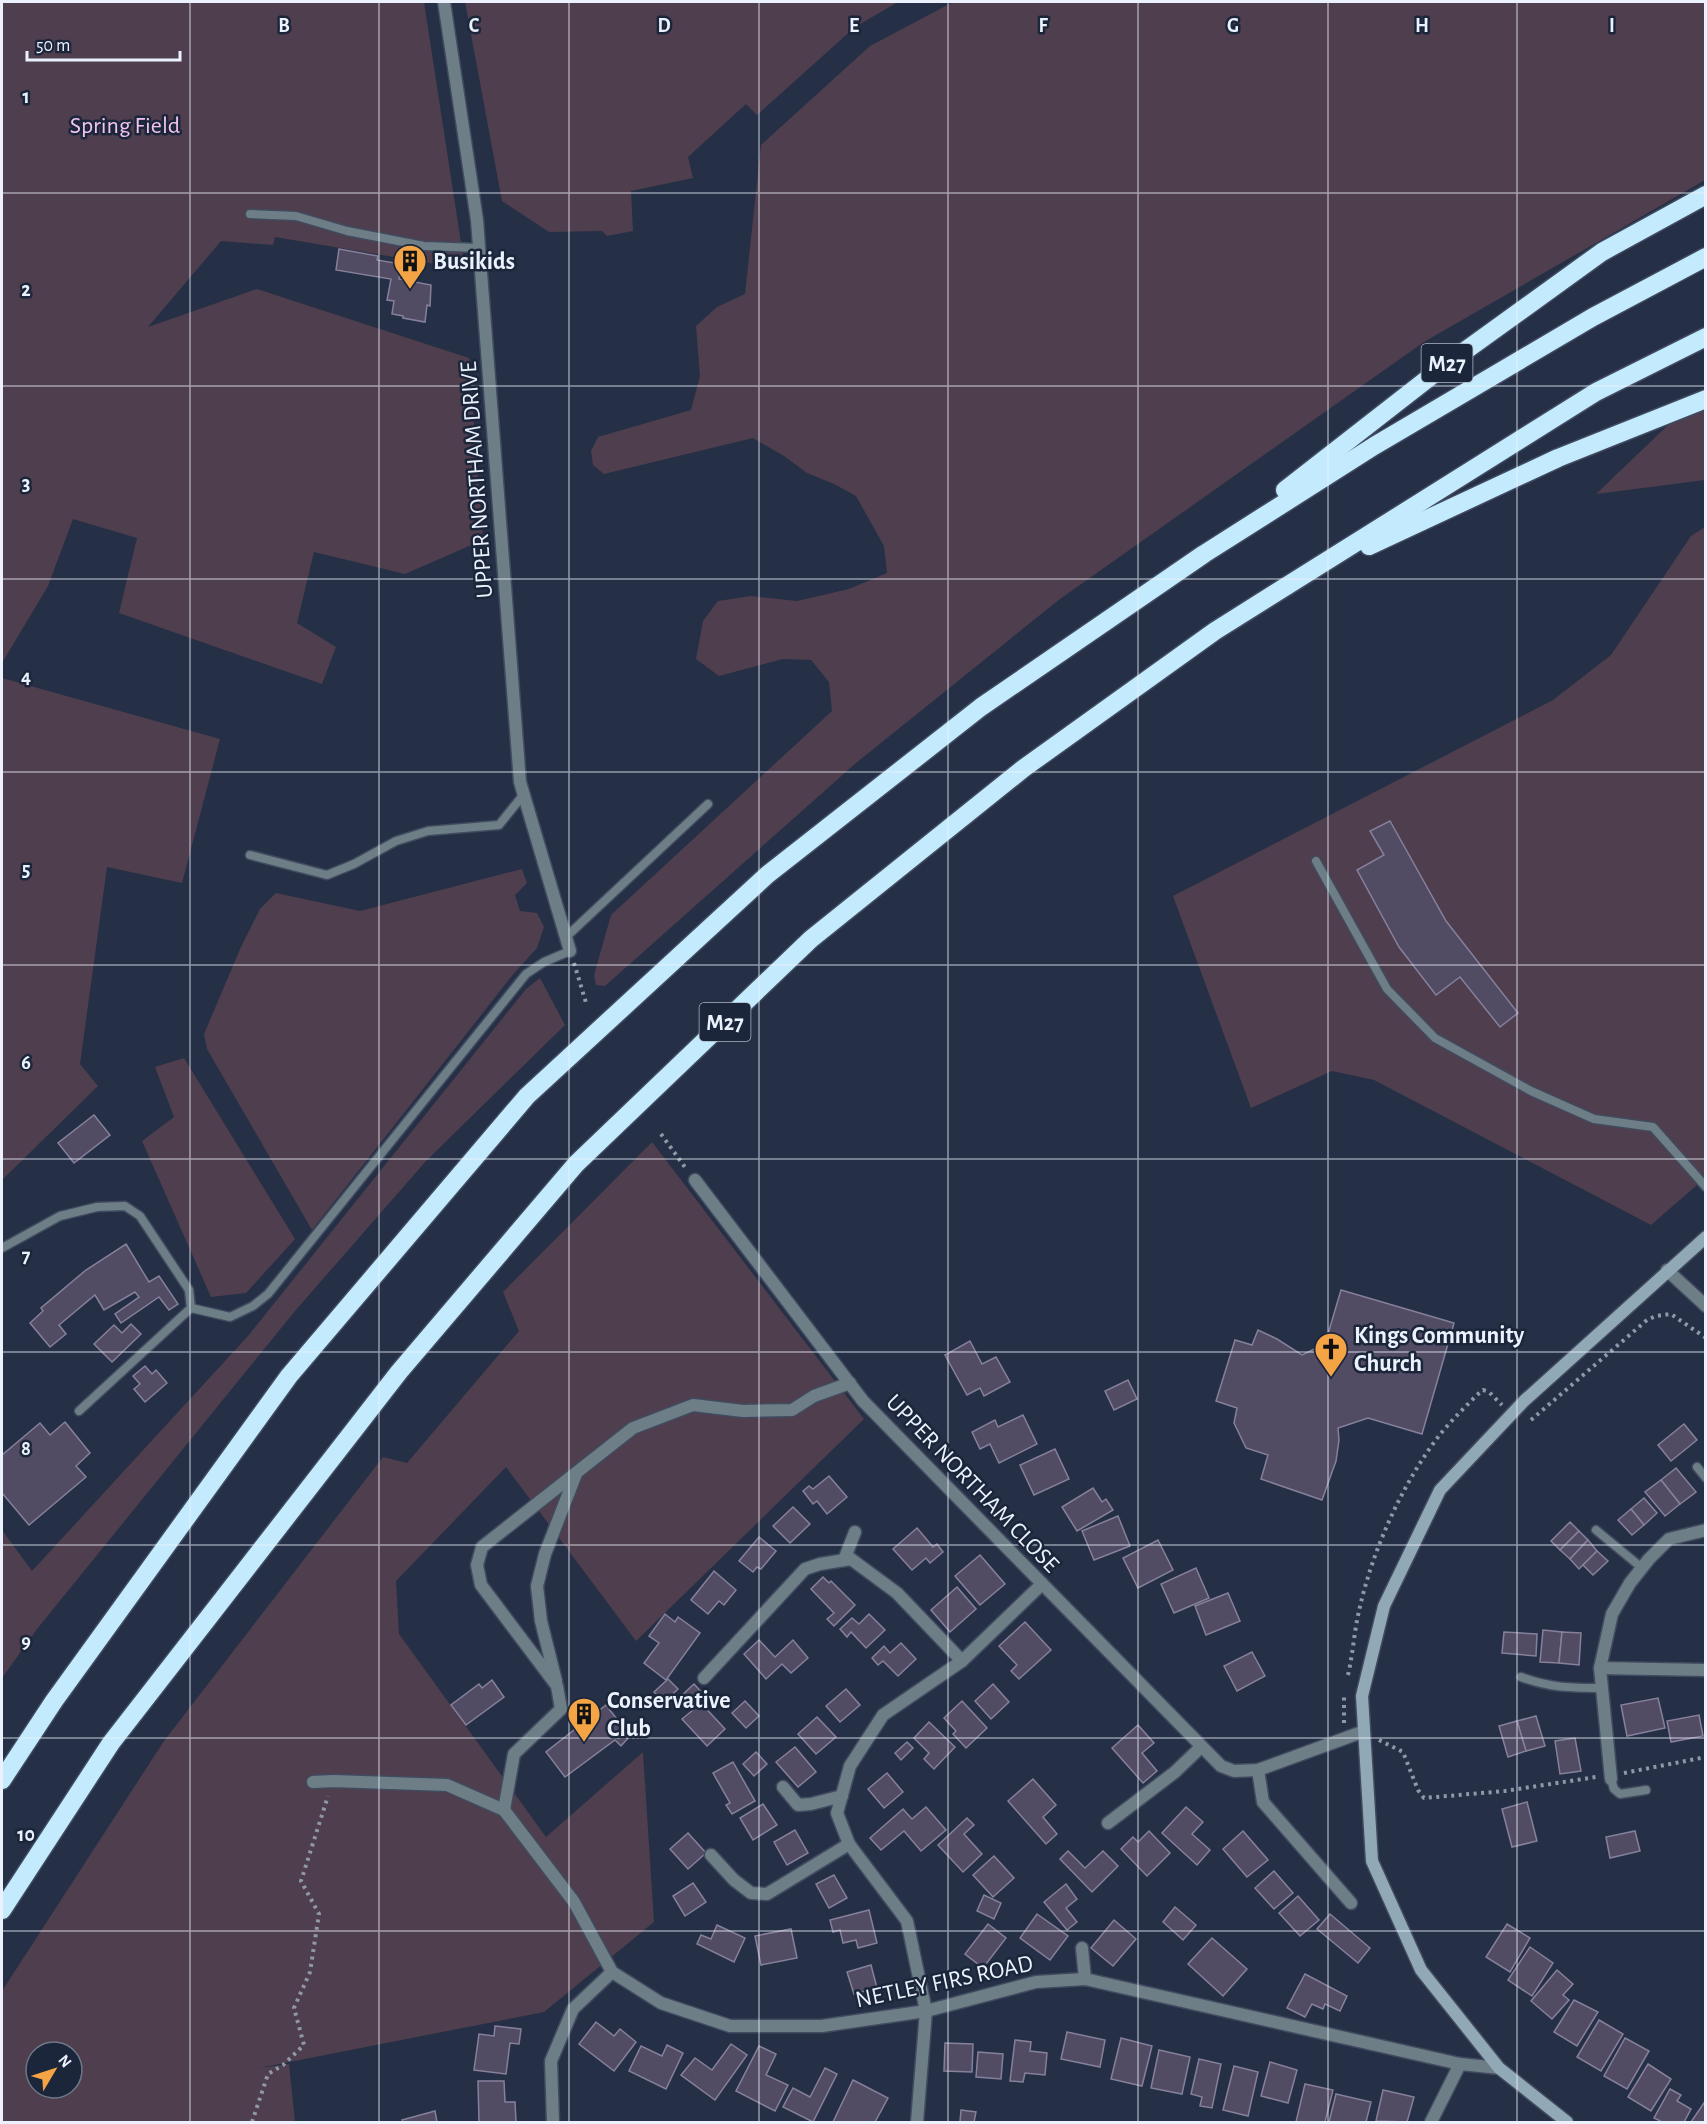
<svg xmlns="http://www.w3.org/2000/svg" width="1707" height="2124" font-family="'Alegreya Sans',sans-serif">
<rect width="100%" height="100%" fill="#253046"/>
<g fill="#4f3e4d" fill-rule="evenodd">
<polygon points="2,2 424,2 465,269 275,237 273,245 221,241 148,327 257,289 469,358 483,540 405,574 314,552 297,623 336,647 322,684 119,613 137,538 73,519 48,586 2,663"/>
<polygon points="465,2 898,2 855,27 757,115 746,104 688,157 693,178 631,191 633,231 607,236 602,231 549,232 502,201"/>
<polygon points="953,2 1705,2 1705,180 1424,342 1060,599 856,763 605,986 596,985 594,975 611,915 832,711 829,682 811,660 783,659 719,676 696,659 703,621 718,601 751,596 797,601 849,589 887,573 884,546 856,496 834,484 807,473 784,456 753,438 604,474 593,465 591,451 598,437 691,410 700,376 696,326 717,307 745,294 761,145 870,46"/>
<polygon points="1705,399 1705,480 1596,494 1689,405"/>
<polygon points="1705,527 1705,1178 1651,1225 1374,1080 1332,1071 1251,1108 1173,896 1553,700 1611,655 1691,536"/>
<polygon points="2,678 220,739 182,883 107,867 80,1064 98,1086 2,1180"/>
<polygon points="522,869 527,883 515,895 520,911 537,913 544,927 537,948 515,972 312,1230 207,1049 204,1034 241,947 260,909 276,893 360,911"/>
<polygon points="540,978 565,1025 426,1161 295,1311 37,1629 2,1678 2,1530 32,1571 248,1336 526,989"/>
<polygon points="184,1058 295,1239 246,1293 211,1297 142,1141 174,1117 155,1067"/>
<path d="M 652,1142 L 864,1419 L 636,1641 L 506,1467 L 396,1581 L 399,1634 L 546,1837 L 643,1752 L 654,1922 L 544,2012 L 259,2068 L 289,2064 L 295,2122 L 2,2122 L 2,1991 L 164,1741 L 383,1457 L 407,1463 L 519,1331 L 503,1292 ZM 36,2052 L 72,2052 L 72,2088 L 36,2088 Z"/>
</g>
<g fill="#514b64" stroke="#86809c" stroke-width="1.5">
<polygon points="339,249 378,256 377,260 401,264 399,279 431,285 430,306 427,305 425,322 403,318 403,316 392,314 394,301 387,300 391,279 336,270"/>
<polygon points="1390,821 1446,921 1518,1013 1500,1027 1460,977 1436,995 1399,947 1357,870 1384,855 1370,831"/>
<polygon points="94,1115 110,1135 74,1163 58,1143"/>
<polygon points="126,1244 149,1282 159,1276 178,1304 169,1310 159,1297 121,1323 115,1314 139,1297 135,1292 104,1310 95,1295 59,1325 66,1334 50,1347 30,1323 43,1311 41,1308 86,1270"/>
<polygon points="1341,1290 1454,1323 1422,1434 1368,1418 1338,1428 1339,1440 1336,1461 1322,1500 1261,1479 1268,1455 1246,1448 1234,1423 1237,1408 1216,1401 1235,1340 1252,1345 1258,1330 1277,1339 1302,1355 1325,1344"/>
<polygon points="131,1324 141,1334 112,1362 94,1344 114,1325 122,1333"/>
<polygon points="970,1341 982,1364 996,1357 1010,1382 984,1396 980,1388 967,1395 945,1355"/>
<polygon points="145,1366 152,1374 156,1370 167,1383 145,1402 134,1389 140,1384 133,1376"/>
<polygon points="1128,1380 1137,1399 1114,1410 1105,1391"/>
<polygon points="1023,1415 1037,1444 999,1463 990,1444 980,1449 972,1432 995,1420 998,1427"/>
<polygon points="65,1422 90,1453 76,1466 86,1477 29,1525 2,1493 2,1455 40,1423 50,1435"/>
<polygon points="1684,1424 1697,1440 1671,1461 1658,1445"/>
<polygon points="1055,1449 1069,1479 1034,1495 1020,1465"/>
<polygon points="1676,1468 1696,1492 1680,1504 1661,1480"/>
<polygon points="829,1476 847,1497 827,1514 817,1501 813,1504 803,1491 809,1486 813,1489"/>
<polygon points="1661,1480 1680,1504 1665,1516 1645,1492"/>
<polygon points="1093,1488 1102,1502 1106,1499 1113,1510 1077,1531 1062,1507"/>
<polygon points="1644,1498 1657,1513 1644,1525 1631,1509"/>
<polygon points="793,1507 810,1524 790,1543 773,1526"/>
<polygon points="1631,1509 1644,1525 1632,1535 1618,1520"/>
<polygon points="1118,1516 1130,1546 1094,1560 1082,1531"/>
<polygon points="1570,1522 1579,1531 1560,1550 1551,1541"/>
<polygon points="917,1528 933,1547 937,1544 943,1552 930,1563 926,1558 912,1570 893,1549"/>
<polygon points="1579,1531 1588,1540 1570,1559 1560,1550"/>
<polygon points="759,1537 776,1551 761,1569 757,1567 753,1572 739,1561"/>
<polygon points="1158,1540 1173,1570 1138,1588 1123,1558"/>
<polygon points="1588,1540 1597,1551 1579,1569 1570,1559"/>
<polygon points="1597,1551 1608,1561 1593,1575 1583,1565"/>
<polygon points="980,1555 1005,1584 980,1605 955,1576"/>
<polygon points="1196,1568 1209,1598 1174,1613 1161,1584"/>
<polygon points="714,1571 736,1590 724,1605 719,1601 708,1614 691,1600"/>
<polygon points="823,1577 829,1583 831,1581 855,1605 834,1626 827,1619 834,1613 811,1589"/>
<polygon points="957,1587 976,1609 950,1632 931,1610"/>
<polygon points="1228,1593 1240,1621 1206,1635 1195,1606"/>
<polygon points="665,1614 675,1622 678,1617 700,1633 666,1680 644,1663 659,1643 649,1636"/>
<polygon points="869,1614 885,1630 866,1648 851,1632 847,1637 840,1629 852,1618 859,1624"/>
<polygon points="1025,1622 1051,1650 1019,1679 1011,1671 1017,1665 999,1646"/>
<polygon points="1543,1630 1562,1632 1559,1663 1540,1662"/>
<polygon points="1504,1632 1537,1634 1536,1656 1502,1653"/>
<polygon points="1562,1632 1581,1633 1579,1665 1559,1663"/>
<polygon points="759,1640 775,1657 793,1640 808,1658 791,1673 782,1664 766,1679 744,1654"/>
<polygon points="901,1643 916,1659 898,1676 883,1661 878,1665 872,1658 884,1646 890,1653"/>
<polygon points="1252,1652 1265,1676 1237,1691 1224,1666"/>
<polygon points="668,1679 678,1689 664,1702 654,1692"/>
<polygon points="492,1680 504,1697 466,1725 451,1705 479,1684 482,1688"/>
<polygon points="694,1684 706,1697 700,1702 725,1729 707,1746 682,1719 693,1710 681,1696"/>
<polygon points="993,1684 1009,1702 991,1719 975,1701"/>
<polygon points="846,1689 860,1705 840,1722 826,1706"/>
<polygon points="1658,1698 1665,1728 1627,1736 1621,1705"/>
<polygon points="745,1701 759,1716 746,1728 732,1713"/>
<polygon points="962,1701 987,1728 966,1748 953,1734 956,1731 944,1718"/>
<polygon points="606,1705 630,1736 621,1746 615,1740 565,1777 546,1752"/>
<polygon points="1699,1715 1703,1736 1671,1742 1667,1721"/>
<polygon points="1536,1716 1545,1746 1526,1751 1517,1721"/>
<polygon points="817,1717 836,1737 816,1754 798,1734"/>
<polygon points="1517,1721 1526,1751 1508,1757 1499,1726"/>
<polygon points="929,1722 955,1747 934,1769 924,1759 929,1753 914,1738"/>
<polygon points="1138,1725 1154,1743 1142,1753 1157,1771 1143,1783 1112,1748"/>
<polygon points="1575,1738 1581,1771 1560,1774 1555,1741"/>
<polygon points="907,1742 913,1748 901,1760 895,1753"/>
<polygon points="795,1747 816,1772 798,1787 776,1762"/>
<polygon points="756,1752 767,1764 754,1776 743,1764"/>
<polygon points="733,1762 755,1801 732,1814 726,1805 730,1803 713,1773"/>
<polygon points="887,1773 903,1792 884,1808 868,1789"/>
<polygon points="1033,1779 1056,1805 1043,1817 1057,1834 1046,1844 1008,1801"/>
<polygon points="1527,1802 1537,1841 1512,1847 1502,1809"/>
<polygon points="763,1804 777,1825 753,1840 740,1818"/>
<polygon points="926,1807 946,1830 921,1851 904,1831 881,1850 870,1838 903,1809 912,1819"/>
<polygon points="1186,1807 1203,1822 1192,1834 1210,1850 1197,1865 1162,1833"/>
<polygon points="967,1818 974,1825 964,1834 982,1854 963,1872 938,1845"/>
<polygon points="795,1830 808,1853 787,1865 774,1842"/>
<polygon points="1149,1831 1170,1853 1147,1876 1121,1849 1133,1837 1138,1842"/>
<polygon points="1243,1831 1268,1860 1247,1877 1223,1849"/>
<polygon points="1635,1831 1640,1851 1610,1858 1606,1837"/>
<polygon points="688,1833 706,1853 688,1869 670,1849"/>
<polygon points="1068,1851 1085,1868 1103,1851 1118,1866 1092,1892 1060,1859"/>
<polygon points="994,1856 1014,1878 993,1897 973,1875"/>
<polygon points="1274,1871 1293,1893 1274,1909 1255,1888"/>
<polygon points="834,1875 847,1898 829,1908 816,1884"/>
<polygon points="693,1883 706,1902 685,1916 673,1896"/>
<polygon points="1066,1884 1077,1899 1066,1908 1077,1922 1067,1930 1044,1902"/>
<polygon points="984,1895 1001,1903 994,1919 977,1911"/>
<polygon points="1298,1896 1319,1920 1300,1936 1279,1913"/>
<polygon points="1175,1907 1196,1925 1183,1940 1163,1922"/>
<polygon points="869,1910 877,1943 858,1948 856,1940 843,1943 840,1930 833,1932 830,1920"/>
<polygon points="1037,1914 1068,1936 1050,1960 1020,1938"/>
<polygon points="1330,1914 1370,1948 1358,1963 1317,1929"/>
<polygon points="1114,1920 1136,1939 1113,1966 1091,1948"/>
<polygon points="988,1924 1006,1938 983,1968 965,1954"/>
<polygon points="1507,1924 1530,1938 1510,1972 1486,1957"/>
<polygon points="717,1925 745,1938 734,1962 697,1944 701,1935 711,1939"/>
<polygon points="791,1929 797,1958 761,1965 755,1936"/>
<polygon points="1212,1938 1247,1969 1223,1996 1188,1964"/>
<polygon points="1530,1947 1553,1963 1532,1996 1508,1980"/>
<polygon points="871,1965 877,1988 854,1994 847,1972"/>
<polygon points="1557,1970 1573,1984 1563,1995 1569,2000 1552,2019 1531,2001"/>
<polygon points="1305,1974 1347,1996 1340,2011 1325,2004 1323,2009 1312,2004 1305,2017 1287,2008"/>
<polygon points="1574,2000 1598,2012 1577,2046 1554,2032"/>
<polygon points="1599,2020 1623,2034 1601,2071 1577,2057"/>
<polygon points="596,2022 614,2036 620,2029 636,2042 614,2071 579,2044"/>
<polygon points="495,2026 521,2029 519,2044 510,2043 506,2074 474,2070 479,2034 494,2036"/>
<polygon points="1067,2032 1105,2040 1100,2067 1061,2059"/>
<polygon points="1121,2038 1152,2046 1142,2086 1111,2079"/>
<polygon points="1625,2038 1649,2051 1627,2089 1604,2076"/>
<polygon points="1015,2040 1031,2042 1030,2051 1047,2053 1045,2075 1025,2073 1023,2082 1010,2081"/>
<polygon points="945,2043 973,2044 972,2072 944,2071"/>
<polygon points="731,2044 747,2055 715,2100 681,2075 695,2058 712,2070"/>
<polygon points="667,2045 683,2053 666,2089 629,2071 641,2046 662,2056"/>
<polygon points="759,2046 776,2054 766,2075 788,2085 775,2111 736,2091"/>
<polygon points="1159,2050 1190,2057 1182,2094 1151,2088"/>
<polygon points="978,2052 1003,2054 1001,2079 976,2077"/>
<polygon points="1199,2059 1221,2064 1212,2108 1200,2106 1202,2097 1191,2094"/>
<polygon points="1270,2062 1297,2070 1288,2103 1261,2096"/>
<polygon points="1648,2064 1671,2079 1651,2111 1628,2097"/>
<polygon points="1234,2066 1258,2072 1248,2116 1223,2110"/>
<polygon points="825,2068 837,2074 813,2122 783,2107 793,2088 810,2097"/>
<polygon points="853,2080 888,2098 875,2122 833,2122"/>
<polygon points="478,2081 504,2081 505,2102 515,2102 516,2122 479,2122"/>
<polygon points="1305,2084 1333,2090 1325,2122 1296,2122"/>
<polygon points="1670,2089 1681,2095 1677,2101 1691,2109 1684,2122 1662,2122 1654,2118"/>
<polygon points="1383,2090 1414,2097 1407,2122 1376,2121"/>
<polygon points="1336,2094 1371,2102 1366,2122 1329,2122"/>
<polygon points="1706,2100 1706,2122 1691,2122"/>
<polygon points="961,2110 976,2112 974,2122 960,2122"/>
<polygon points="435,2111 437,2122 403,2122 402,2120"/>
</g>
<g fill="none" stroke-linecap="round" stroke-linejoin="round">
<g stroke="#414b60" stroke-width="11">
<g id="service">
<polyline points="250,214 296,216 347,231 424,246 479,248"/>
<polyline points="250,855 327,875 354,864 396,841 428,831 499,825 524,794"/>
<polyline points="1316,861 1387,989 1435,1038 1531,1091 1594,1119 1653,1127 1706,1187"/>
<polyline points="566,937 708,804"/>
<polyline points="2,1248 60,1216 97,1207 125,1206 140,1216 189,1290 191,1308 79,1411"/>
<polyline points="191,1308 230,1317 253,1306 268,1294 526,974 544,962 570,951"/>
<polyline points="1697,1467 1706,1478"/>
<polyline points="1596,1530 1642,1568"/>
<path d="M 1521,1677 C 1550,1688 1572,1688 1602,1688"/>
<polyline points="1611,1779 1614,1789 1620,1794 1646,1790"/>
</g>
</g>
<g stroke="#414b60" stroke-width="15">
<g id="minor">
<polyline points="444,2 477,220 520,782 570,951"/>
<polyline points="695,1180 863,1401 1221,1766 1234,1771 1258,1770 1362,1732"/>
<polyline points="844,1560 855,1532"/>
<polyline points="1600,1668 1706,1670"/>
<polyline points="704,1678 805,1569 820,1564 851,1559 897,1593 962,1661"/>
<polyline points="556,1681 541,1621 537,1586 545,1554 576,1474"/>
<polyline points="1258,1770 1263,1802 1351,1903"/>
<polyline points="1611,1779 1600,1668 1612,1614 1630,1583 1649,1559 1669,1539 1706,1530"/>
<polyline points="313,1782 333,1781 447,1785 504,1810 574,1902 612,1972 661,2003 730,2026 822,2026 926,2011 1036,1982 1085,1979 1460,2064 1499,2068"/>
<polyline points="783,1787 798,1805 811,1804 842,1796"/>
<polyline points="504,1810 514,1754 561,1709 557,1686 481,1585 477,1565 482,1547 633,1428 693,1405 743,1411 792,1410 814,1396 850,1383"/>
<polyline points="1108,1823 1175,1772 1201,1747"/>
<polyline points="711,1855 734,1880 751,1893 767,1894 849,1844"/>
<polyline points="1082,1948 1085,1979"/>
<polyline points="553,2122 551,2061 573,2009 612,1972"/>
<polyline points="917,2122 926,2011 907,1921 849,1844 837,1813 850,1766 883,1715 962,1661 1042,1584"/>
<polyline points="1431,2122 1460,2064"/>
</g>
</g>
<g stroke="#414b60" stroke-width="15">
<polyline id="tertiary" points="1667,1270 1706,1306"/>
</g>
<g stroke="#414b60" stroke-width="15">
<polyline id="secondary" points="1567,2122 1499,2068 1421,1970 1372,1861 1362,1696 1384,1606 1440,1490 1524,1401 1706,1237"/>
</g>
<g stroke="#414b60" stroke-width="21">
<g id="motorway">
<polyline points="1285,490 1444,366 1602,252 1706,195"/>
<polyline points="1369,546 1558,458 1706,399"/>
<polyline points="2,1780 54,1701 289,1376 527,1096 767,875 981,707 1204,554 1374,446 1593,317 1706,257"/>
<polyline points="2,1910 111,1743 399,1372 576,1164 811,939 1024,768 1215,631 1596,392 1706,337"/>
</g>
</g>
<g stroke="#9098a8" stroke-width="4" stroke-dasharray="3 4.5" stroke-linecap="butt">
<polyline points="574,963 587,1006"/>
<polyline points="661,1134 687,1170"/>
<polyline points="1531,1420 1647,1320 1656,1316 1671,1314 1706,1338"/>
<path d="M 1348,1675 C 1353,1654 1354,1632 1359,1611 C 1372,1551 1403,1481 1442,1432 C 1453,1419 1465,1407 1477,1395 L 1483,1390 L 1489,1392 L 1502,1405"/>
<polyline points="1344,1723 1344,1697"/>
<polyline points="1379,1740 1403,1752 1418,1790 1424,1798 1505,1791 1596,1777"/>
<polyline points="1624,1773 1706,1757"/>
<polyline points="252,2122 268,2074 283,2065 304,2045 294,2008 310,1972 319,1914 301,1881 328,1796"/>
</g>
<use href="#service" stroke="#6e7e86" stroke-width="8"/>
<use href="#minor" stroke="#6e7e86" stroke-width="12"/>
<use href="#tertiary" stroke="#6e7e86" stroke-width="12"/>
<use href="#secondary" stroke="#91a9b6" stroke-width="12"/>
<use href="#motorway" stroke="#c3eafd" stroke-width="18"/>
</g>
<path fill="none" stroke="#ecf2fd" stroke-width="1.5" stroke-opacity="0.55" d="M 190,2 L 190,2122M 379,2 L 379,2122M 569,2 L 569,2122M 759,2 L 759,2122M 948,2 L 948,2122M 1138,2 L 1138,2122M 1328,2 L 1328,2122M 1517,2 L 1517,2122M 2,193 L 1706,193M 2,386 L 1706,386M 2,579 L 1706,579M 2,772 L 1706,772M 2,965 L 1706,965M 2,1159 L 1706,1159M 2,1352 L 1706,1352M 2,1545 L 1706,1545M 2,1738 L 1706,1738M 2,1931 L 1706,1931"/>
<defs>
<g id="building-pin" transform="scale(1.725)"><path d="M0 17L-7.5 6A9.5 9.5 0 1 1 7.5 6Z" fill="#f4a444" stroke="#1b263b"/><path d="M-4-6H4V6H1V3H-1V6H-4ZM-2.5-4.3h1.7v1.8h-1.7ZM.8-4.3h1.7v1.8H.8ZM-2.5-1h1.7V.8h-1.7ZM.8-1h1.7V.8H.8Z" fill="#111"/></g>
<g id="church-pin" transform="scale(1.725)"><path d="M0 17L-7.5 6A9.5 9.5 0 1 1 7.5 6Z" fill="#f4a444" stroke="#1b263b"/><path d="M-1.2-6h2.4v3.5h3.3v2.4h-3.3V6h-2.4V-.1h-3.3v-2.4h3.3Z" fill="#111"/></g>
</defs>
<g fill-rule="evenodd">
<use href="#building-pin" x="410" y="261"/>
<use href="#church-pin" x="1331" y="1349"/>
<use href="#building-pin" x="584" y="1714"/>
</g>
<g text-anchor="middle" stroke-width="5" stroke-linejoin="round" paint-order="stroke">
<g fill="#1b263b" stroke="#adb5c3" stroke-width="1.5">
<rect x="1421.5" y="344" width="51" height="38" rx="4.5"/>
<rect x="699.5" y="1003" width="51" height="38" rx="4.5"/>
</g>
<g font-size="22" font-weight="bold" fill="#ecf2fd">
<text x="1447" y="371">M27</text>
<text x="725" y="1030">M27</text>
</g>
<g font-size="24" fill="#f2c3ef" stroke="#1b263b">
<text x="125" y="133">Spring Field</text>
</g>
<g font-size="24" font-weight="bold" fill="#ecf2fd" stroke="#1b263b" text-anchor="start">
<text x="433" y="269">Busikids</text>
<text x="1354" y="1343">Kings Community<tspan x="1354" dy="28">Church</tspan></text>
<text x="607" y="1708">Conservative<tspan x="607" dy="28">Club</tspan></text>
</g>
<g font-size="24" fill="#ecf2fd" stroke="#1b263b">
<text transform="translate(476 480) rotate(-94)" y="8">UPPER NORTHAM DRIVE</text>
<text transform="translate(973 1483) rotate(46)" y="8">UPPER NORTHAM CLOSE</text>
<text transform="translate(944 1981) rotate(-12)" y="8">NETLEY FIRS ROAD</text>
</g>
</g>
<g font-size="20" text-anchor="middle" font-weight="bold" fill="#ecf2fd" stroke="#1b263b" stroke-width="5" stroke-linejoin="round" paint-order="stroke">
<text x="284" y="32">B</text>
<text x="474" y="32">C</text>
<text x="664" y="32">D</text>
<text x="854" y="32">E</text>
<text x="1043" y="32">F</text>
<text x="1233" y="32">G</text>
<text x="1422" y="32">H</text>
<text x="1612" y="32">I</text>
<text x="26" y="103">1</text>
<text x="26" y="296">2</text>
<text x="26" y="490">3</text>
<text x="26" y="683">4</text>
<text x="26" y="876">5</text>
<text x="26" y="1069">6</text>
<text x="26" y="1262">7</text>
<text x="26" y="1455">8</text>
<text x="26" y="1648">9</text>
<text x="26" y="1841">10</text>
</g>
<rect width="1707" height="2124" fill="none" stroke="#ecf2fd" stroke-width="6"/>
<g transform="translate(54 2070) rotate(51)"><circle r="28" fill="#1b263b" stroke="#6f7889" stroke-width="1.5"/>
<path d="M0-4.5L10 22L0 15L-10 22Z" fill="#f4a444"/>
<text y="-9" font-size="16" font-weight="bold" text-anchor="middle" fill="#ecf2fd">N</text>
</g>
<path d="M27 51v9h153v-9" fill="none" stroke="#ecf2fd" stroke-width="3"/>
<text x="36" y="51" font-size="18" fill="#ecf2fd" stroke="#1b263b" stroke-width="4.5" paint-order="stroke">50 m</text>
</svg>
